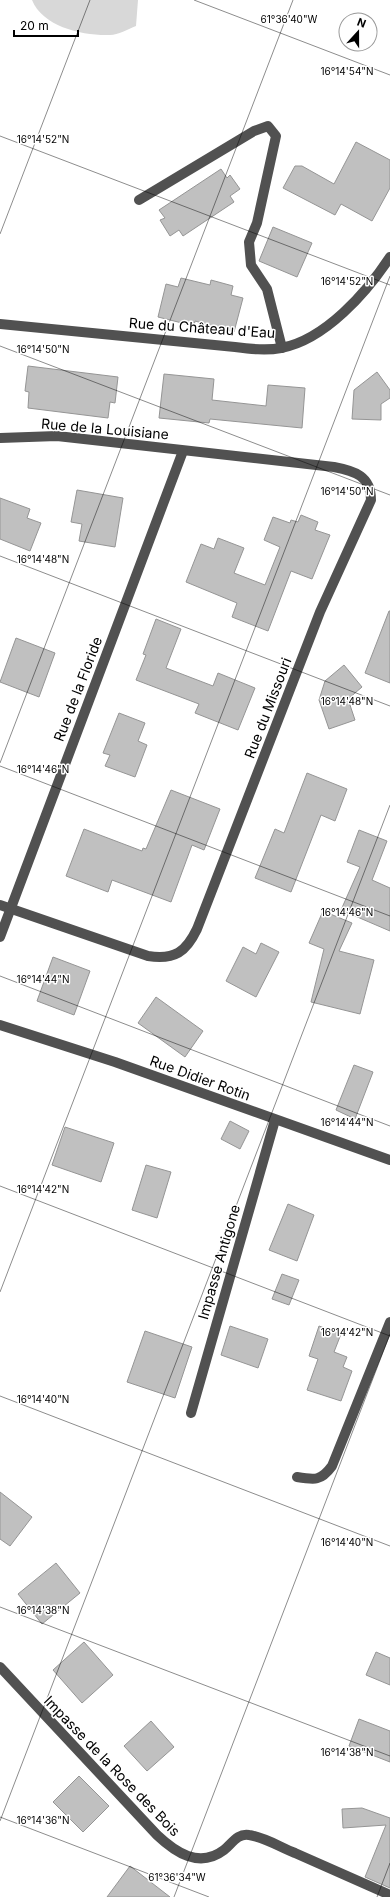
<svg xmlns="http://www.w3.org/2000/svg" width="390" height="1897" font-family="Inter,sans-serif">
<rect width="100%" height="100%" fill="#fff"/>
<path fill="#d8d8d8" d="M 32,0 L 138,0 L 136,26 C 128,29 118,35 110,35 C 83,36 43,27 32,0 Z"/>
<g fill="#c0c0c0" stroke="#959595">
<polygon points="356,142 390,160 390,188 372,221 341,204 335,215 283,188 295,166 302,166 334,184"/>
<polygon points="221,169 227,178 230,175 240,189 230,196 234,202 183,236 179,230 170,236 160,220 165,218 159,210"/>
<polygon points="273,227 312,243 297,277 259,261"/>
<polygon points="181,278 210,285 211,280 233,286 231,295 243,298 234,332 195,321 194,326 158,317 166,284 178,287"/>
<polygon points="28,366 118,377 115,403 110,402 108,418 28,408 29,392 25,391"/>
<polygon points="377,372 390,390 390,398 381,404 381,420 352,419 354,390"/>
<polygon points="164,374 214,379 212,400 266,406 268,385 305,388 302,428 210,419 209,423 159,418"/>
<polygon points="77,490 123,498 115,547 79,541 82,524 71,522"/>
<polygon points="0,498 30,509 27,518 41,523 30,551 0,539"/>
<polygon points="301,515 318,522 315,530 330,535 312,579 291,571 268,631 232,617 237,603 186,582 201,544 214,549 218,538 244,548 234,573 265,585 280,547 264,540 273,517 290,523 291,520 298,522"/>
<polygon points="389,611 390,611 390,683 365,673"/>
<polygon points="156,619 181,629 166,668 213,686 218,673 255,688 238,730 195,713 199,704 136,680 146,655 143,654"/>
<polygon points="16,638 55,653 39,697 0,682"/>
<polygon points="344,665 362,687 348,699 355,720 329,729 319,700 325,681"/>
<polygon points="119,713 145,723 138,741 147,745 135,777 105,766 110,755 103,753"/>
<polygon points="307,773 347,789 335,821 321,815 291,892 255,878 275,829 284,833"/>
<polygon points="171,790 220,809 204,850 192,845 171,902 112,880 108,892 66,876 84,829 142,851 143,848 146,849"/>
<polygon points="359,830 387,841 372,880 390,888 390,931 341,910 360,867 347,862"/>
<polygon points="323,911 352,923 339,951 374,960 360,1014 311,1002 324,949 309,943"/>
<polygon points="261,943 279,952 256,997 226,981 243,947 256,954"/>
<polygon points="53,957 90,971 74,1015 37,1001"/>
<polygon points="156,997 203,1031 185,1057 138,1023"/>
<polygon points="354,1065 373,1072 355,1119 336,1110"/>
<polygon points="230,1121 249,1131 240,1149 221,1139"/>
<polygon points="65,1127 114,1143 101,1182 52,1165"/>
<polygon points="146,1165 171,1172 157,1218 132,1210"/>
<polygon points="288,1204 314,1215 297,1261 269,1250"/>
<polygon points="282,1274 299,1280 289,1305 272,1299"/>
<polygon points="230,1326 268,1339 258,1368 221,1355"/>
<polygon points="319,1326 341,1334 334,1352 347,1357 343,1367 352,1371 341,1401 307,1390 318,1359 309,1356"/>
<polygon points="145,1331 192,1347 175,1398 127,1382"/>
<polygon points="0,1492 32,1517 10,1546 0,1539"/>
<polygon points="56,1563 80,1593 42,1624 18,1594"/>
<polygon points="84,1642 113,1675 82,1703 53,1670"/>
<polygon points="376,1652 390,1658 390,1685 366,1675"/>
<polygon points="359,1719 390,1731 390,1762 349,1746"/>
<polygon points="151,1721 174,1747 147,1771 124,1746"/>
<polygon points="79,1776 109,1806 83,1832 53,1802"/>
<polygon points="362,1808 390,1818 390,1888 365,1877 386,1825 343,1828 342,1809"/>
<polygon points="130,1866 170,1897 107,1897"/>
</g>
<g fill="none" stroke-linecap="round" stroke-linejoin="round">
<g stroke="#515151" stroke-width="10">
<polyline points="139,200 254,131 268,126 276,136 257,223 249,242 251,265 267,289 282,348"/>
<path d="M 0,324 L 235,347 C 250,349 266,351 281,348 C 325,340 367,292 390,257"/>
<path d="M 0,438 L 57,436 L 334,467 C 355,471 371,476 371,500 L 320,612 L 197,929 C 186,952 175,960 148,956 L 0,905"/>
<polyline points="0,937 183,451"/>
<polyline points="0,1025 115,1062 390,1160"/>
<polyline points="191,1413 275,1120"/>
<path d="M 297,1477 C 315,1480 321,1481 332,1466 L 390,1322"/>
<path d="M 0,1667 L 157,1835 C 175,1852 199,1869 224,1850 C 232,1844 237,1833 249,1835 C 264,1837 280,1847 295,1853 C 326,1867 358,1881 390,1895"/>
</g>
</g>
<path fill="none" stroke="#000" stroke-width="1" stroke-opacity="0.45" d="M 194,0 L 390,75M 0,136 L 390,285M 0,234 L 90,0M 0,346 L 390,495M 0,556 L 390,706M 0,763 L 293,0M 0,766 L 390,916M 0,976 L 390,1126M 0,1186 L 390,1336M 0,1292 L 390,276M 0,1396 L 390,1546M 0,1607 L 390,1756M 0,1817 L 209,1897M 0,1821 L 390,805M 174,1897 L 390,1334M 377,1897 L 390,1863"/>
<g text-anchor="middle" stroke-width="3" stroke-linejoin="round" paint-order="stroke">
<g font-size="14" fill="#000" stroke="#fff">
<text transform="translate(202 328) rotate(4)" y="5">Rue du Château d'Eau</text>
<text transform="translate(105 429) rotate(5)" y="5">Rue de la Louisiane</text>
<text transform="translate(78 689) rotate(-69)" y="5">Rue de la Floride</text>
<text transform="translate(268 708) rotate(-69)" y="5">Rue du Missouri</text>
<text transform="translate(200 1078) rotate(20)" y="5">Rue Didier Rotin</text>
<text transform="translate(219 1262) rotate(-74)" y="5">Impasse Antigone</text>
<text transform="translate(112 1766) rotate(46)" y="5">Impasse de la Rose des Bois</text>
</g>
</g>
<g font-size="10" text-anchor="middle" fill="#000" stroke="#fff" stroke-width="3" stroke-linejoin="round" paint-order="stroke">
<text x="289" y="23">61°36'40"W</text>
<text x="347" y="75">16°14'54"N</text>
<text x="43" y="143">16°14'52"N</text>
<text x="347" y="285">16°14'52"N</text>
<text x="43" y="353">16°14'50"N</text>
<text x="347" y="495">16°14'50"N</text>
<text x="43" y="563">16°14'48"N</text>
<text x="347" y="705">16°14'48"N</text>
<text x="43" y="773">16°14'46"N</text>
<text x="347" y="916">16°14'46"N</text>
<text x="43" y="983">16°14'44"N</text>
<text x="347" y="1126">16°14'44"N</text>
<text x="43" y="1193">16°14'42"N</text>
<text x="347" y="1336">16°14'42"N</text>
<text x="43" y="1403">16°14'40"N</text>
<text x="347" y="1546">16°14'40"N</text>
<text x="43" y="1614">16°14'38"N</text>
<text x="347" y="1756">16°14'38"N</text>
<text x="43" y="1824">16°14'36"N</text>
<text x="177" y="1881">61°36'34"W</text>
</g>
<g transform="translate(358 32) rotate(21)"><circle r="19" fill="#ffffff" stroke="#999999"/>
<path d="M0-3L7 15L0 10L-7 15Z" fill="#000000"/>
<text y="-6" font-size="11" font-weight="bold" text-anchor="middle" fill="#000000">N</text>
</g>
<path d="M14 30v6h64v-6" fill="none" stroke="#000000" stroke-width="2"/>
<text x="20" y="30" font-size="12" fill="#000000" stroke="#ffffff" stroke-width="3" paint-order="stroke">20 m</text>
</svg>
